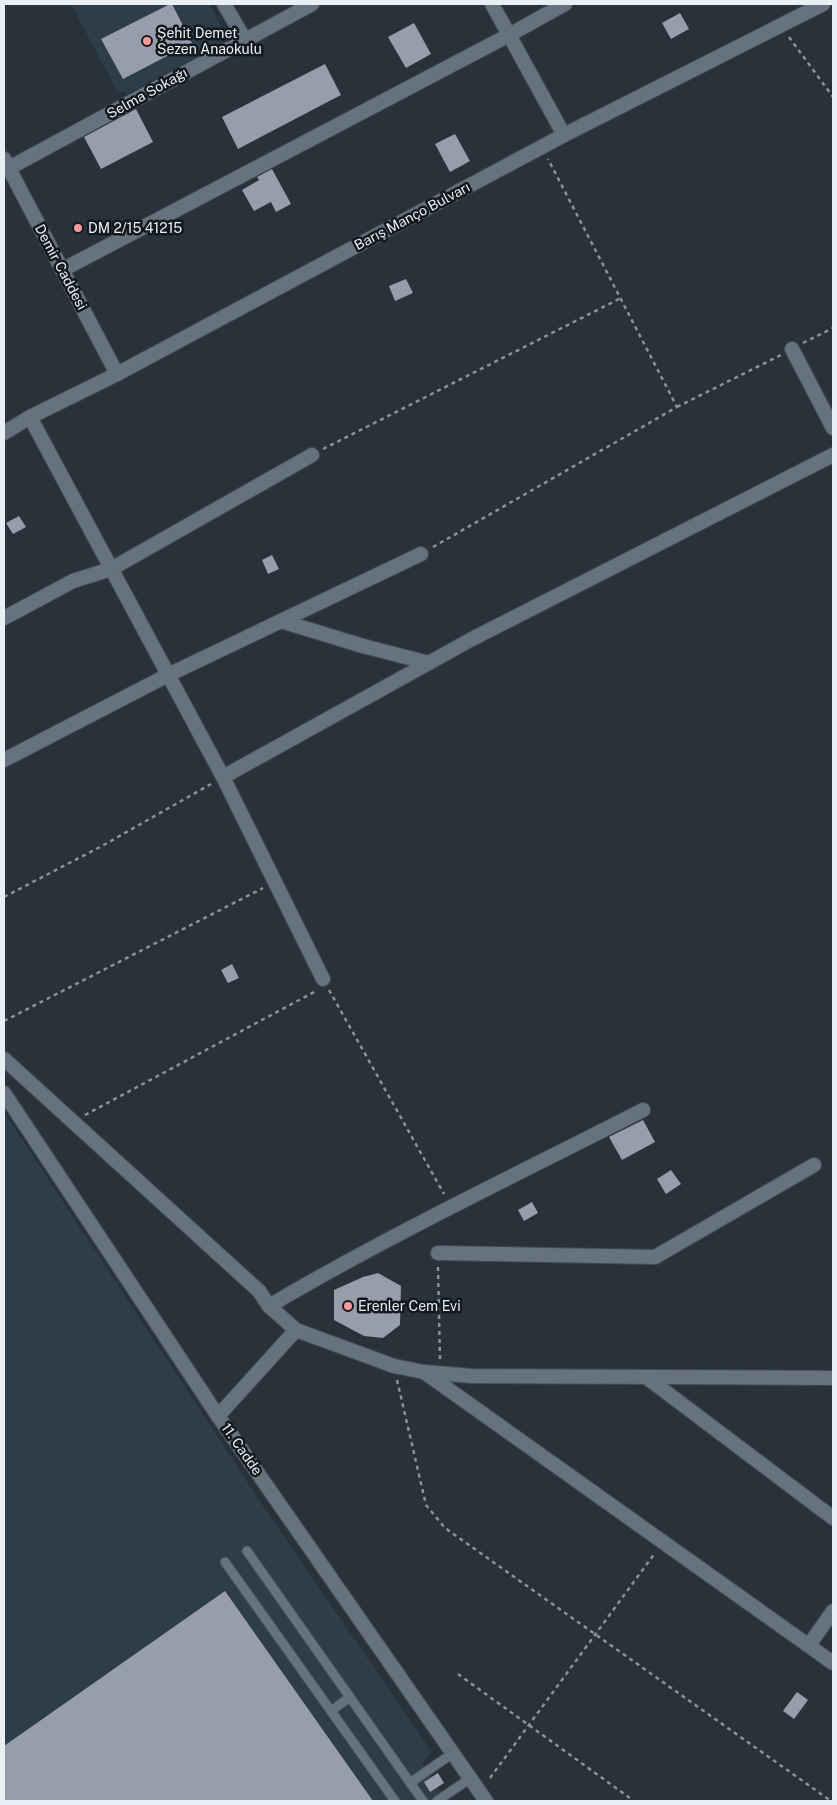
<svg xmlns="http://www.w3.org/2000/svg" width="837" height="1805" font-family="'Public Sans',sans-serif">
<rect width="100%" height="100%" fill="#27323b"/>
<g fill="#2d3d4a">
<polygon points="71,4 209,4 226,35 223,43 128,93 117,91"/>
<polygon points="4,1112 265,1509 432,1752 422,1763 431,1777 438,1773 444,1783 438,1787 448,1801 4,1801"/>
</g>
<g fill="#989dab">
<polygon points="170,4 172,4 192,43 123,79 101,39"/>
<polygon points="680,13 689,29 671,39 662,23"/>
<polygon points="414,23 431,54 406,68 388,37"/>
<polygon points="325,64 341,95 238,149 222,117"/>
<polygon points="136,109 153,142 101,169 84,137"/>
<polygon points="455,134 470,161 450,172 435,144"/>
<polygon points="272,169 291,204 276,212 271,202 254,211 242,190 259,180 257,177"/>
<polygon points="406,279 413,293 395,301 389,286"/>
<polygon points="19,516 26,527 13,534 6,523"/>
<polygon points="272,555 279,569 268,574 262,560"/>
<polygon points="232,964 239,978 228,983 221,970"/>
<polygon points="643,1120 655,1142 622,1160 609,1137"/>
<polygon points="671,1170 681,1184 666,1194 657,1179"/>
<polygon points="532,1202 538,1213 524,1221 518,1210"/>
<polygon points="378,1273 401,1286 400,1325 383,1338 364,1336 334,1320 334,1290 363,1277"/>
<polygon points="225,1591 373,1801 4,1801 4,1746"/>
<polygon points="797,1692 808,1700 794,1719 783,1711"/>
<polygon points="438,1773 444,1783 430,1792 424,1782"/>
</g>
<g fill="none" stroke-linecap="round" stroke-linejoin="round">
<g stroke="#444d55" stroke-width="11">
<g id="service">
<polyline points="247,1551 423,1801"/>
<polyline points="225,1562 395,1801"/>
<polyline points="331,1711 350,1697"/>
<polyline points="410,1783 453,1753"/>
<polyline points="437,1801 471,1778"/>
</g>
</g>
<g stroke="#444d55" stroke-width="16">
<g id="minor">
<polyline points="224,4 245,40"/>
<polyline points="492,4 564,135"/>
<polyline points="9,168 312,4"/>
<polyline points="62,270 509,35 565,4"/>
<polyline points="792,349 833,428"/>
<polyline points="30,417 223,777 323,979"/>
<polyline points="4,618 73,581 111,569 312,455"/>
<polyline points="281,621 363,646 429,663"/>
<polyline points="4,760 168,675 421,554"/>
<polyline points="223,777 472,639 833,455"/>
<polyline points="4,1059 259,1291 269,1306 296,1330 394,1366 424,1372 472,1376 833,1378"/>
<polyline points="438,1253 655,1257 814,1165"/>
<path d="M 269,1306 C 391,1234 518,1174 643,1110"/>
<polyline points="424,1372 833,1663"/>
<polyline points="646,1377 833,1518"/>
<polyline points="218,1416 296,1330"/>
<polyline points="809,1645 833,1611"/>
</g>
</g>
<g stroke="#444d55" stroke-width="16">
<g id="tertiary">
<polyline points="4,159 117,374"/>
<polyline points="4,433 30,417 117,374 564,135 823,4"/>
<polyline points="4,1093 218,1416 486,1801"/>
</g>
</g>
<g stroke="#8a939a" stroke-width="2.5" stroke-dasharray="4 4" stroke-linecap="butt">
<polyline points="789,37 833,97"/>
<polyline points="803,343 833,328"/>
<polyline points="677,407 781,355"/>
<polyline points="323,449 621,298"/>
<polyline points="433,547 677,407 548,159"/>
<polyline points="4,897 102,846 211,784"/>
<polyline points="329,990 444,1194"/>
<polyline points="4,1021 263,888"/>
<polyline points="85,1115 316,991"/>
<polyline points="438,1267 440,1359"/>
<polyline points="397,1380 426,1505 445,1528 831,1801"/>
<polyline points="458,1674 634,1801"/>
<polyline points="490,1778 655,1553"/>
</g>
<use href="#service" stroke="#66727d" stroke-width="9"/>
<use href="#minor" stroke="#66727d" stroke-width="14"/>
<use href="#tertiary" stroke="#66727d" stroke-width="14"/>
</g>
<g fill="#f59b9d" stroke="#14191d" stroke-width="2">
<circle cx="147" cy="41" r="5"/>
<circle cx="78" cy="228" r="5"/>
<circle cx="348" cy="1306" r="5"/>
</g>
<g text-anchor="middle" stroke-width="5" stroke-linejoin="round" paint-order="stroke">
<g font-size="14" fill="#e8eff5" stroke="#14191d" text-anchor="start">
<text x="157" y="38">Şehit Demet<tspan x="157" dy="16">Sezen Anaokulu</tspan></text>
<text x="88" y="233">DM 2/15 41215</text>
<text x="358" y="1311">Erenler Cem Evi</text>
</g>
<g font-size="14" fill="#e8eff5" stroke="#14191d">
<text transform="translate(147 93) rotate(-29)" y="5">Selma Sokağı</text>
<text transform="translate(412 216) rotate(-28)" y="5">Barış Manço Bulvarı</text>
<text transform="translate(61 267) rotate(62)" y="5">Demir Caddesi</text>
<text transform="translate(242 1449) rotate(55)" y="5">11. Cadde</text>
</g>
</g>
<rect width="837" height="1805" fill="none" stroke="#e8eff5" stroke-width="10"/>
</svg>
